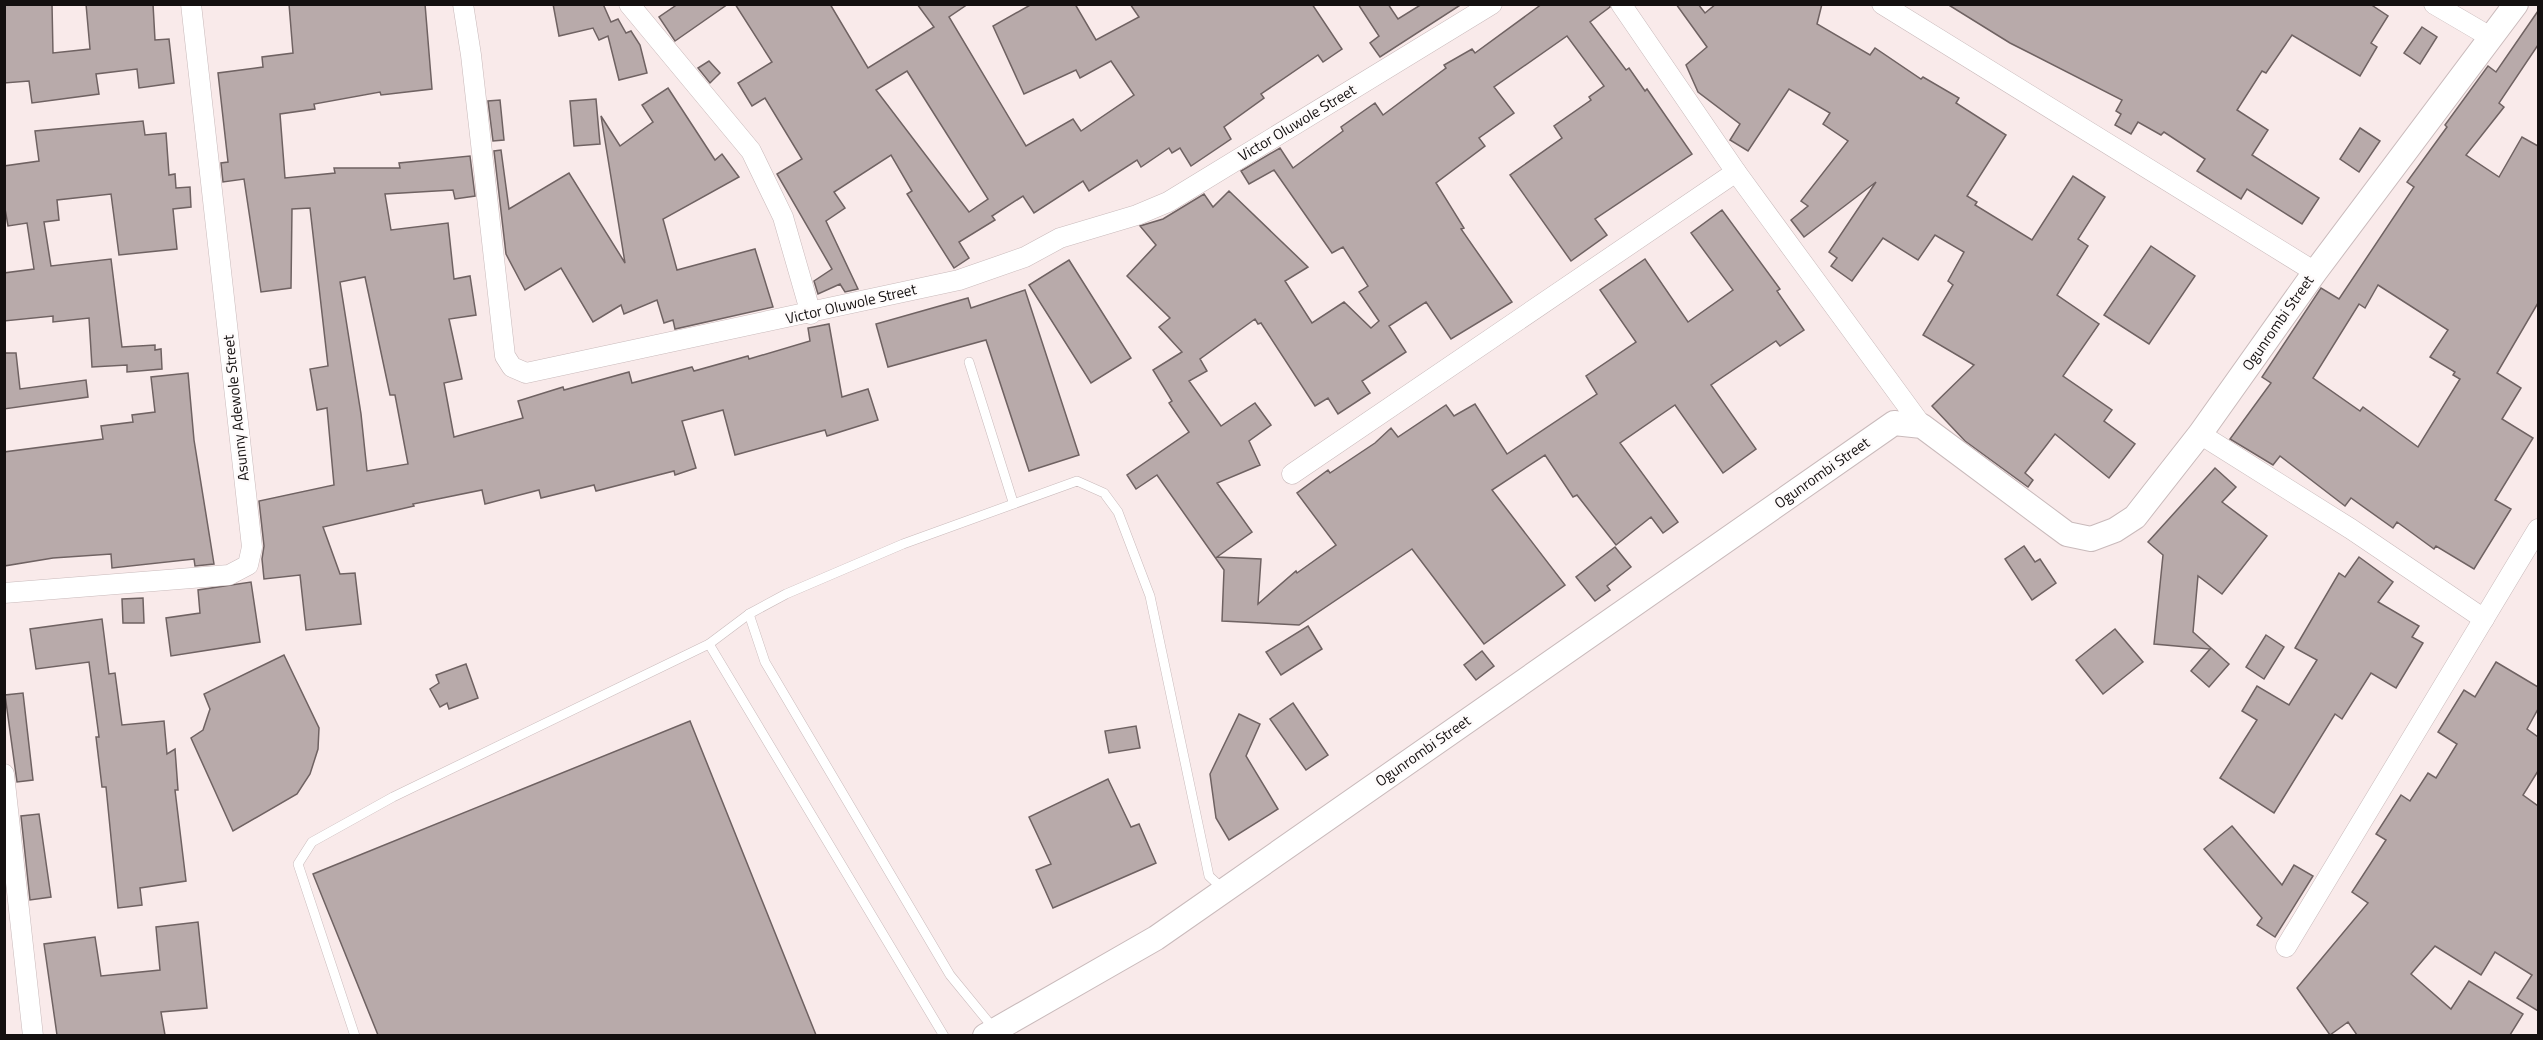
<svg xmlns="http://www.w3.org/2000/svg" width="2543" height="1040" font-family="'Titillium Web',sans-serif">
<rect width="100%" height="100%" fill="#f9eaea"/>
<g fill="#b8aaaa" stroke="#6f6262" stroke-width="1.5" fill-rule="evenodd">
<polygon points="4,4 52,4 53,53 90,49 86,4 153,4 155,40 169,39 174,83 139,88 137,69 96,74 99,94 32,103 29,81 4,83"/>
<path d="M 289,4 L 425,4 L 432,89 L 381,95 L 380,92 L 314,104 L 315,109 L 280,114 L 285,178 L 335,173 L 334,168 L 400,168 L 399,163 L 470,156 L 475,196 L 455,199 L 453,190 L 385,194 L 391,230 L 448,223 L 454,279 L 470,276 L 476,315 L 449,319 L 462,379 L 444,383 L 454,437 L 523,418 L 518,401 L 563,387 L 564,390 L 629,372 L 632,383 L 692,367 L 694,371 L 748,356 L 749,359 L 810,341 L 808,328 L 829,324 L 842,397 L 868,389 L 878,420 L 827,436 L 825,430 L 735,455 L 723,410 L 682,421 L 696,468 L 675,475 L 674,471 L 596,491 L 594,485 L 541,498 L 539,490 L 485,504 L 482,490 L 413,504 L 414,506 L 323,527 L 340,574 L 355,573 L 361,624 L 306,630 L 300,575 L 264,579 L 262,559 L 264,546 L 259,501 L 334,485 L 327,408 L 317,410 L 310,369 L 328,366 L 310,208 L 292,209 L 291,288 L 261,292 L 244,179 L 223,182 L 221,163 L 228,162 L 218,73 L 263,67 L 262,57 L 293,53 ZM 365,277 L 390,395 L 395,395 L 408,464 L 367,471 L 361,414 L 340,282 Z"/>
<polygon points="553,4 603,4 611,22 618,19 626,33 631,31 640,45 647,73 619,80 608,36 599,40 593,28 559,36"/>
<polygon points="678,4 728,4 675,41 659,17"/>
<path d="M 735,4 L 830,4 L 868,68 L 934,27 L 917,4 L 968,4 L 949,17 L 1026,146 L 1073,119 L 1081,131 L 1134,95 L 1111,61 L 1080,78 L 1076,70 L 1024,94 L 993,26 L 1032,4 L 1075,4 L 1096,40 L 1139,17 L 1130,4 L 1312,4 L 1342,49 L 1323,62 L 1318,55 L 1261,94 L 1264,98 L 1224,127 L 1231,139 L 1191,166 L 1180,148 L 1172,153 L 1169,148 L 1141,167 L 1137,160 L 1089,191 L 1083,181 L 1034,213 L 1023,196 L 992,216 L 995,220 L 959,242 L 969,258 L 954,268 L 907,194 L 912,191 L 891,155 L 834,192 L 845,208 L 826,221 L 858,289 L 845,292 L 840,284 L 818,294 L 814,281 L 832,269 L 777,174 L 802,159 L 765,98 L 752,106 L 738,83 L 772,62 ZM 907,71 L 988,199 L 969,212 L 876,90 Z"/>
<polygon points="1358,4 1388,4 1398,19 1422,4 1462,4 1380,57 1370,43 1379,36"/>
<polygon points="1542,4 1609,4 1610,7 1590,22 1626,70 1629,68 1645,91 1647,89 1692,154 1595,219 1607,235 1571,261 1510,175 1562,138 1554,126 1591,100 1589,97 1604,86 1567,36 1494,87 1514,113 1479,138 1485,146 1436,183 1464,228 1461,229 1512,302 1451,339 1426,302 1389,326 1406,352 1362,381 1370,393 1338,414 1328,398 1315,406 1261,323 1258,324 1255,319 1200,359 1207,371 1189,381 1221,426 1255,403 1271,425 1249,441 1260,465 1217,483 1252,532 1217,557 1261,559 1258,604 1296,571 1297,573 1336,545 1297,493 1328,470 1330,473 1375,443 1391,428 1398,437 1446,405 1454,416 1475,404 1507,454 1597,394 1586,376 1636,342 1600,290 1645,259 1688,322 1733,290 1691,233 1722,210 1780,289 1777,291 1804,330 1780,346 1776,341 1711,385 1756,449 1723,473 1675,405 1620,443 1678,522 1663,533 1651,517 1616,545 1577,495 1573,497 1545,455 1492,490 1565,585 1484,644 1412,549 1299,625 1222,621 1224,570 1157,475 1136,489 1127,475 1189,432 1169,403 1172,401 1153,370 1182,352 1159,327 1170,318 1127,276 1156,245 1140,226 1163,219 1204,194 1213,207 1229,191 1308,267 1285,281 1312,323 1344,302 1371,328 1379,321 1359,292 1368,286 1343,247 1332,253 1274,170 1249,184 1241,171 1280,148 1293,168 1343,131 1341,127 1375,103 1383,115 1446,68 1444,65 1472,49 1475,53"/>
<polygon points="1676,4 1698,4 1705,13 1716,4 1822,4 1817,24 1870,55 1875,48 1921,79 1923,77 1959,98 1956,103 2006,135 1967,196 1977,202 1975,205 2032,240 2073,176 2105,197 2078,239 2088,246 2057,295 2099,324 2063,376 2112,410 2104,421 2135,444 2109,478 2055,434 2025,473 2033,480 2028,487 1965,441 1932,406 1974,365 1923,335 1953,285 1948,281 1964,252 1935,235 1918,260 1883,238 1852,281 1831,266 1837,258 1829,252 1876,182 1804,237 1791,220 1808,206 1801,201 1848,141 1823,124 1830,113 1789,89 1748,151 1730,140 1740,124 1698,92 1686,65 1707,47"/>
<polygon points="1947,4 2370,4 2388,16 2371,43 2377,47 2360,76 2292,35 2266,73 2262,71 2237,110 2268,130 2252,155 2319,198 2302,224 2247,189 2241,199 2197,171 2205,159 2164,132 2161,135 2138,122 2131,134 2115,125 2121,114 2116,111 2122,100 2010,43"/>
<path d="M 2538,11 L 2538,45 L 2499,103 L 2504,107 L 2466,155 L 2499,177 L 2522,137 L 2538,146 L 2538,303 L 2497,373 L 2521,388 L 2502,419 L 2533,438 L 2495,500 L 2511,509 L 2474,569 L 2436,546 L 2434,549 L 2397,522 L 2393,528 L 2351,498 L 2345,506 L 2280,456 L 2273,465 L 2230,439 L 2271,383 L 2262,377 L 2321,288 L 2339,299 L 2414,187 L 2407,182 L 2447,127 L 2445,125 L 2488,66 L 2496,72 ZM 2378,285 L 2448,330 L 2430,357 L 2455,372 L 2453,375 L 2460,379 L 2418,447 L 2363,407 L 2360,411 L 2313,378 L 2359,304 L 2365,308 Z"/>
<polygon points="2422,27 2437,37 2420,64 2404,53"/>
<polygon points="709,61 720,73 710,83 698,68"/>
<polygon points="668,88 715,160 722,154 739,177 663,219 677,270 755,249 773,307 675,329 673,320 664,323 657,300 624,314 621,305 593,322 561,268 525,290 506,254 494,151 501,150 509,209 569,173 625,263 601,116 620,146 653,122 642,105"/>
<polygon points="596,99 600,144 574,146 570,101"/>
<polygon points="500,100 504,140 493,141 488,101"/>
<polygon points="143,121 145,135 166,133 169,175 175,174 176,188 190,187 191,207 173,209 177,249 119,255 111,194 57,200 59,220 44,222 51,266 111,259 122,347 155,345 155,350 161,349 162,369 127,372 127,365 92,367 89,318 53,322 53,316 4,321 4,273 34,269 27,223 8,226 4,203 4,166 39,161 35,131"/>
<polygon points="2360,128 2380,141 2359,172 2340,159"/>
<polygon points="2151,246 2195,276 2149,344 2104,315"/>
<polygon points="1069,260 1131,358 1091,383 1029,285"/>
<polygon points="1025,290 1079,455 1029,471 986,340 888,367 876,324 968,298 971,308"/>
<polygon points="4,353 16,353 20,389 86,380 88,397 4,409"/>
<polygon points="188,373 194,440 214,564 195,566 194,559 112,568 111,554 53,558 4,566 4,452 103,439 101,426 133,422 132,415 155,412 151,377"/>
<polygon points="2215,468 2236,487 2222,502 2267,536 2222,594 2198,576 2193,632 2229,664 2209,687 2191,671 2210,649 2154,644 2163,555 2148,542"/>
<polygon points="2024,546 2035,562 2040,559 2056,583 2032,600 2005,559"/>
<polygon points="1615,547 1631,567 1607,586 1610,590 1595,601 1576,577"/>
<polygon points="2359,557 2393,582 2378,602 2419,626 2412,637 2423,643 2396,688 2371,673 2342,719 2335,714 2274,813 2220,778 2257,720 2242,711 2257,686 2289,705 2317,660 2295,648 2339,573 2345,577"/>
<polygon points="251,582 260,642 171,656 166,618 200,613 198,590"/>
<polygon points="143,598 144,623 123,623 122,599"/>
<polygon points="102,619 109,674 115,673 122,725 164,721 167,754 175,749 178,790 175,790 186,881 140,888 142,905 118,908 106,787 102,787 96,737 99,737 89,662 36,669 30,629"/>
<polygon points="1308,626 1322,649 1281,675 1266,652"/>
<polygon points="2115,629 2143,662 2103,694 2076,660"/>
<polygon points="2266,635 2284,647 2264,679 2246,667"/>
<polygon points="1482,651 1494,666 1476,680 1464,665"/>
<polygon points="284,655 319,728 318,749 310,774 297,794 233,831 191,738 203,730 210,709 204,694"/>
<polygon points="2496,662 2538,687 2538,709 2527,729 2538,737 2538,771 2523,795 2538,806 2538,1011 2517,998 2532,975 2495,952 2481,975 2435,946 2411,974 2451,1009 2469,981 2523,1014 2510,1035 2357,1035 2348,1022 2330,1035 2297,988 2368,903 2352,892 2386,840 2376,834 2401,795 2410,801 2428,773 2436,778 2457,744 2438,732 2464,690 2475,697"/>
<polygon points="466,664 478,698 449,709 447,703 440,707 430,689 439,683 436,675"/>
<polygon points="23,693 33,780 17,782 5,695"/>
<polygon points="1293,703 1328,755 1306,770 1270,719"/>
<polygon points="1239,714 1260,724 1246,756 1278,809 1229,840 1216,818 1210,774"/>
<polygon points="690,721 816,1035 378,1035 313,874"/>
<polygon points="1136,726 1140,748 1109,753 1105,731"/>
<polygon points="1108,779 1131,827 1139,824 1156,863 1053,908 1036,870 1051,864 1029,817"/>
<polygon points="39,814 51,897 30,900 21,816"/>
<polygon points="2232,826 2282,885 2294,865 2313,876 2275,937 2257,925 2262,918 2204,849"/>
<polygon points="198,922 207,1008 161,1012 165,1035 57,1035 44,944 95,937 101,976 160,970 156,927"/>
</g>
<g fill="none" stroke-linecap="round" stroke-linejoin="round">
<g stroke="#c9babb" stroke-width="10">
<g id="service">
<polyline points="969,362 1013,502"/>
<polyline points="749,614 765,662 950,975 995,1030"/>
<polyline points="709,644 944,1036"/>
<polyline points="355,1036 298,864 312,842 393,797 709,644 749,614 786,594 903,544 1077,481 1104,493 1118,512 1150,596 1209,876 1223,889"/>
</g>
</g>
<g stroke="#c9babb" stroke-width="21">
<g id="minor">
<polyline points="463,4 471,55 505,356 512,367 526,373 959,280 1025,257 1060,238 1137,215 1168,202 1492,4"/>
<polyline points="629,4 751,151 783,217 811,314"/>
<polyline points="1621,4 1736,172 1922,426"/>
<polyline points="1882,4 2315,272"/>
<polyline points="2434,4 2492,38"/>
<polyline points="2200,434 2351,529 2484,619"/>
<polyline points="1292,474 1736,172"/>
<polyline points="4,593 229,575 248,565 252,547 191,4"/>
<polyline points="4,774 33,1036"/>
<polyline points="2286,947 2538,529"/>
</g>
</g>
<g stroke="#c9babb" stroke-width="26">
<polyline id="tertiary" points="985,1036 1156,938 1894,423 1922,426 2067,534 2091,539 2115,530 2135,517 2200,434 2315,272 2516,4"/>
</g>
<use href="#service" stroke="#fff" stroke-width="9"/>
<use href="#minor" stroke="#fff" stroke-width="20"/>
<use href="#tertiary" stroke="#fff" stroke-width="24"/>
</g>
<g text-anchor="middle" stroke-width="5" stroke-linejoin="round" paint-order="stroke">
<g font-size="15" fill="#141010" stroke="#fefbfb">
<text transform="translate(1297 123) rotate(-31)" y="5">Victor Oluwole Street</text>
<text transform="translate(851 304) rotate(-13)" y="5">Victor Oluwole Street</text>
<text transform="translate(2278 323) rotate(-55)" y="5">Ogunrombi Street</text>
<text transform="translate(236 408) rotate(-96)" y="5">Asunny Adewole Street</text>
<text transform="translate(1822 473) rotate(-35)" y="5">Ogunrombi Street</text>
<text transform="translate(1423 751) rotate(-35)" y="5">Ogunrombi Street</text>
</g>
</g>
<rect width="2543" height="1040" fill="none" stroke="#141010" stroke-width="12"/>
</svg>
